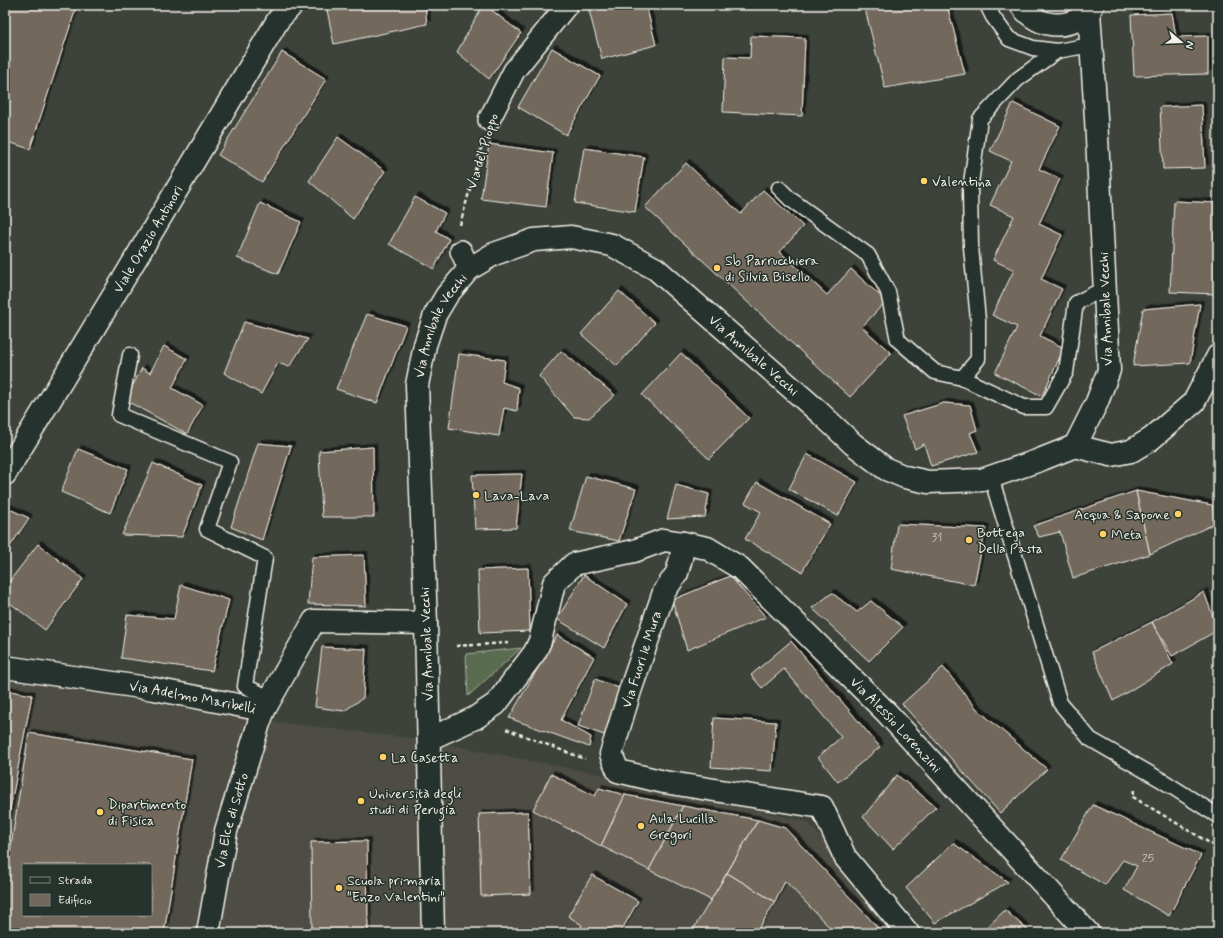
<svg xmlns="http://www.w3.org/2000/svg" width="1223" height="938" font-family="Mynerve,sans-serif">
<defs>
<filter id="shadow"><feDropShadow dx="3.5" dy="-3.5" stdDeviation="0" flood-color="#0009"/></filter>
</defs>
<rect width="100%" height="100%" fill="#3d433b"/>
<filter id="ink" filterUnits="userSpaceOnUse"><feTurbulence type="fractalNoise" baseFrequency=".025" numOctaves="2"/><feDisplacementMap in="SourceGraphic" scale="8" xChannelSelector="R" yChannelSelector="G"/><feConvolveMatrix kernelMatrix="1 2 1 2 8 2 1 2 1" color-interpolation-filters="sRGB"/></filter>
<g filter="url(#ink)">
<path fill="#4d4e45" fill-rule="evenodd" d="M 5,676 L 227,716 L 424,740 L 624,779 L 808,822 L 903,933 L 5,933 ZM 23,865 L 151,865 L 151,915 L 23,915 Z"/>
<polygon fill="#5a6c4f" stroke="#a7ae9c" points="521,648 468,696 466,654"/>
<g fill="#72675b" stroke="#f4f1e8" fill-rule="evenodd" filter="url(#shadow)">
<polygon points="5,5 77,5 30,149 5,141"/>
<polygon points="326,5 425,5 427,24 334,44"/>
<polygon points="483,5 485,5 521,33 489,79 457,52"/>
<polygon points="595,5 646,5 656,45 602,59 588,7"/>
<polygon points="864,5 947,5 965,74 885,88"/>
<polygon points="1172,13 1176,37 1208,36 1208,74 1134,76 1131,15"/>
<polygon points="751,36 805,38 802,116 723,112 725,57 750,58"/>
<polygon points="552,48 600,76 566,135 518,107"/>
<polygon points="282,52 326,79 262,182 218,155"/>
<polygon points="1013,103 1060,126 1039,169 1060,179 1039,224 1062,235 1041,279 1062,289 1040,336 1064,348 1042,396 995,373 1017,327 992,315 1014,270 993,260 1014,216 990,205 1011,161 990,151"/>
<polygon points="1202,105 1205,168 1163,169 1160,107"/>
<polygon points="338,137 385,171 353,219 309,181"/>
<polygon points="489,144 553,153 546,207 481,199"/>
<polygon points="584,148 644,157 635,212 575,203"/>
<polygon points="686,163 741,214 763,190 803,226 780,252 827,295 851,269 886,301 862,327 891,353 850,397 645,207"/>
<polygon points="415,197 445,213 436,231 449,239 434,269 389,244"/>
<polygon points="1174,201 1218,203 1215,294 1170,292"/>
<polygon points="260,203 301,222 278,274 237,258"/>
<polygon points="619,291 655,323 617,366 581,334"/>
<polygon points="1200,304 1190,363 1133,366 1143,309"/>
<polygon points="367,314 406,326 377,403 336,389"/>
<polygon points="244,322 308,339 289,367 278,363 261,394 224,373"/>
<polygon points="164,346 187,359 172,388 203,405 187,434 125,400 142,368 150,373"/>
<polygon points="561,351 615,395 589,418 574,417 539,376"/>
<polygon points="681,353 749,418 709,459 642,395"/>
<polygon points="459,354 505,360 502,382 519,388 517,411 504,408 499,436 449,428"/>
<polygon points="944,403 970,405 977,430 970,433 978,452 931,466 924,444 915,449 902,416"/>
<polygon points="258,443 291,446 262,540 231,527"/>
<polygon points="373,447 374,517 322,517 319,451"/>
<polygon points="78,449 128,469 110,513 61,492"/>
<polygon points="807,454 857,482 838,516 789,489"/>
<polygon points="153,463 202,485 182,537 122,535"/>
<polygon points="522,474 516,528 475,529 472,475"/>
<polygon points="586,476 636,489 619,541 570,531"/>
<polygon points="757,482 830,524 802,572 745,539 761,512 745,503"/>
<polygon points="676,485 709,494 705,517 667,519"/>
<polygon points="1136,491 1150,554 1073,578 1060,532 1039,537 1033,526"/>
<polygon points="1136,491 1212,505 1216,523 1150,554"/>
<polygon points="5,507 29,518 5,554"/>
<polygon points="897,524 986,528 974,585 891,569"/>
<polygon points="38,544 83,579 45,630 5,599 5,587"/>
<polygon points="364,555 366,606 308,604 312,557"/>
<polygon points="528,568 530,631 480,633 478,570"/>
<polygon points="584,575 627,604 604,648 557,619"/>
<polygon points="730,576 766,617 687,650 672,600"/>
<polygon points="181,585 229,600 212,671 121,658 127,615 174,619"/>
<polygon points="1204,592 1218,630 1172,656 1152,622"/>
<polygon points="832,593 857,612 871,601 903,627 869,661 812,608"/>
<polygon points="1152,622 1173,664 1113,701 1092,652"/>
<polygon points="557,635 594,657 561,720 591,737 589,747 509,718"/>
<polygon points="791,641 880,747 838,782 818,757 841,737 784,669 762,688 751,675"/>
<polygon points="322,647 366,649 363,698 344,711 315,707"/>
<polygon points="943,667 977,709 1047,769 1000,813 902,704"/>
<polygon points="595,679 627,691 610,737 578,726"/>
<polygon points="5,690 32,695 5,835"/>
<polygon points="714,718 776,722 772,771 711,767"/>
<path d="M 29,733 L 192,759 L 164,933 L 5,933 L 5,883 ZM 23,865 L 151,865 L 151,915 L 23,915 Z"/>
<polygon points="551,774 595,796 599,788 625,795 601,846 533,810"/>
<polygon points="897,775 936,807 893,849 863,817"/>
<polygon points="625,795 683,806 649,870 601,846"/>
<polygon points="1093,805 1201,855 1169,916 1124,890 1137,866 1123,860 1105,885 1061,860"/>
<polygon points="683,806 758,820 711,900 649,870"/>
<polygon points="528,812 531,894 481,896 479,814"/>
<polygon points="758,820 785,828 883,933 835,933 785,881 775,902 727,873"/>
<polygon points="367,841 368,933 312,933 311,842"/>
<polygon points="953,843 1008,882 935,923 906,888"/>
<polygon points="727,873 775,902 756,933 691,933"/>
<polygon points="592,875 638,901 620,933 578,933 582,925 568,916"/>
<polygon points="1005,910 1031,933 981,933"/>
</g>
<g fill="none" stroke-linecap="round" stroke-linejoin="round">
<g stroke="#f4f1e8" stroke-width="17">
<g id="service">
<polyline points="987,5 993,17 1009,39 1033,48 1057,51"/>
<polyline points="779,188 790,199 868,255 888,292 898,340 935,372 962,378 978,359 978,320 971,247 970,190 980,119 1018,79 1057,51 1091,45"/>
<polyline points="130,355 119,415 230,462 207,529 265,558 245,686 270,698"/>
<polyline points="962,378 1024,407 1046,407 1066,372 1076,303 1105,288"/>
<polyline points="991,477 1060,703 1090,739 1163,781 1218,816"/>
</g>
</g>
<g stroke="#f4f1e8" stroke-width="24">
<g id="pedestrian">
<polyline points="489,120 514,71 567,5"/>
<polyline points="461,251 469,269"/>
</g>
</g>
<g stroke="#f4f1e8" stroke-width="25">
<g id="minor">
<polyline points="1075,446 1111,455 1131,451 1151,439 1194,402 1218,356"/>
<path id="s1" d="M 5,474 L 120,285 L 278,20 L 292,5"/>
<polyline points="683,543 681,558 677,573 664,592 630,691 611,754 618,771 664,782 822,807 845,857 908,933"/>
<path id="s2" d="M 5,667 L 154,689 L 264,710"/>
<path id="s3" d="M 429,739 L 475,718 L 496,704 L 535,652 L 540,641 L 554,583 L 574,564 L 634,551 L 664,540 L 683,543 L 707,548 L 740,568 L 887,713 L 1088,933"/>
<path id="s4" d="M 208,933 L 226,831 L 259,723 L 264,710 L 314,621 L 426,623"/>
</g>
</g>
<g stroke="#f4f1e8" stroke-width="25">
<g id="tertiary">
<path d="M 1021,5 C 1039,31 1076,31 1093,5"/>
<path id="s5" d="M 433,933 L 426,623 L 417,385 L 425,345 L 435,315 L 447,295 L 469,269 L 494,254 L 534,240 L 571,237 L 612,245 L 656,269 L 820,413 L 853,444 L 886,469 L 905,477 L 928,482 L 982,480 L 1037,461 L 1075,446 L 1097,402 L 1109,370 L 1096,118 L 1089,11"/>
</g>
</g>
<g stroke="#f4f1e8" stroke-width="2.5" stroke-dasharray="4 3" stroke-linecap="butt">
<polyline points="460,225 482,145"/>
<polyline points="456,646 508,643"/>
<polyline points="506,729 585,759"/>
<polyline points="1134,790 1133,797 1218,848"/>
</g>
<use href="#service" stroke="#26332d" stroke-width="14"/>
<use href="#pedestrian" stroke="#26332d" stroke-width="21"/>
<use href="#minor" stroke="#26332d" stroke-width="22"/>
<use href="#tertiary" stroke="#26332d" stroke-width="22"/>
</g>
</g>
<g fill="#ffd166" stroke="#26332d" stroke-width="1.5">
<circle cx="924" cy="181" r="4"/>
<circle cx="717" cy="268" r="4"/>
<circle cx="476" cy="495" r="4"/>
<circle cx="1178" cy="514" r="4"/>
<circle cx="1103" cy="534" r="4"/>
<circle cx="969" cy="540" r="4"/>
<circle cx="383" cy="757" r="4"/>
<circle cx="361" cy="801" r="4"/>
<circle cx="100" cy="812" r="4"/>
<circle cx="641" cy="826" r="4"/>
<circle cx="339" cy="888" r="4"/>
</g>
<g text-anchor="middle" stroke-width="3" stroke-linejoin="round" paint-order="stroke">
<g font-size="12" fill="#d4cec5">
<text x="937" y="541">31</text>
<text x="1148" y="862">25</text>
</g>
<g font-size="14" fill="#f4f1e8" stroke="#26332d">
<text transform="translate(482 151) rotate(-73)" y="5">Via del Pioppo</text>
<text dy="5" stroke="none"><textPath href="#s1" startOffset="275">Viale Orazio Antinori</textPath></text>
<text transform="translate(1105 309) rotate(-92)" y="5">Via Annibale Vecchi</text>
<text dy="5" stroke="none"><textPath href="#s5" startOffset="613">Via Annibale Vecchi</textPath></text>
<text dy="5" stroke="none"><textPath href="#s5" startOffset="1009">Via Annibale Vecchi</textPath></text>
<text transform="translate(426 644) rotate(-92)" y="5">Via Annibale Vecchi</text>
<text transform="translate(641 659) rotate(-72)" y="5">Via Fuori le Mura</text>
<text dy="5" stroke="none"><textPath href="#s2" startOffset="190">Via Adelmo Maribelli</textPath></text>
<text dy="5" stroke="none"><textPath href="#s3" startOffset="637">Via Alessio Lorenzini</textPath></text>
<text dy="5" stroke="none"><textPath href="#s4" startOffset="115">Via Elce di Sotto</textPath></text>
</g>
<g font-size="14" fill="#f4f1e8" stroke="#26332d" text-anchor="start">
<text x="932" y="186">Valentina</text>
<text x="725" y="265">Sb Parrucchiera<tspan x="725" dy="16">di Silvia Bisello</tspan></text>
<text x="484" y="500">Lava-Lava</text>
<text x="1170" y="519" text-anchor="end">Acqua &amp; Sapone</text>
<text x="977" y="537">Bottega<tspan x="977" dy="16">Della Pasta</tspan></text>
<text x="1111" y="539">Meta</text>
<text x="391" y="762">La Casetta</text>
<text x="369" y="798">Università degli<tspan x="369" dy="16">studi di Perugia</tspan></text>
<text x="108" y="809">Dipartimento<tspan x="108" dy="16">di Fisica</tspan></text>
<text x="649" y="823">Aula Lucilla<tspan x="649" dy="16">Gregori</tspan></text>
<text x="347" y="885">Scuola primaria<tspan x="347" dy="16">"Enzo Valentini"</tspan></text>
</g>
</g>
<rect width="1223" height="938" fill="none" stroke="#26332d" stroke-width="20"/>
<rect x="10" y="10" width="1203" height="918" fill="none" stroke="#f4f1e8" stroke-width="1.5" filter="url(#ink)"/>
<rect x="22" y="864" width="130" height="52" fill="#26332d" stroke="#787f78"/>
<rect x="30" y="877" width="20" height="6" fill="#26332d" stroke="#787f78"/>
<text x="58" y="884" font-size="12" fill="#f4f1e8">Strada</text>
<rect x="30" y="894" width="20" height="12" fill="#72675b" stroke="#787f78"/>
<text x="58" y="904" font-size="12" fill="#f4f1e8">Edificio</text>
<g transform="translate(1181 42) rotate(109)" stroke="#26332d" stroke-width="3" paint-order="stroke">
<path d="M0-3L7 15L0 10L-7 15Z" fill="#f4f1e8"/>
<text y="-6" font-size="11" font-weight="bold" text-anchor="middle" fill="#f4f1e8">N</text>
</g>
</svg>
